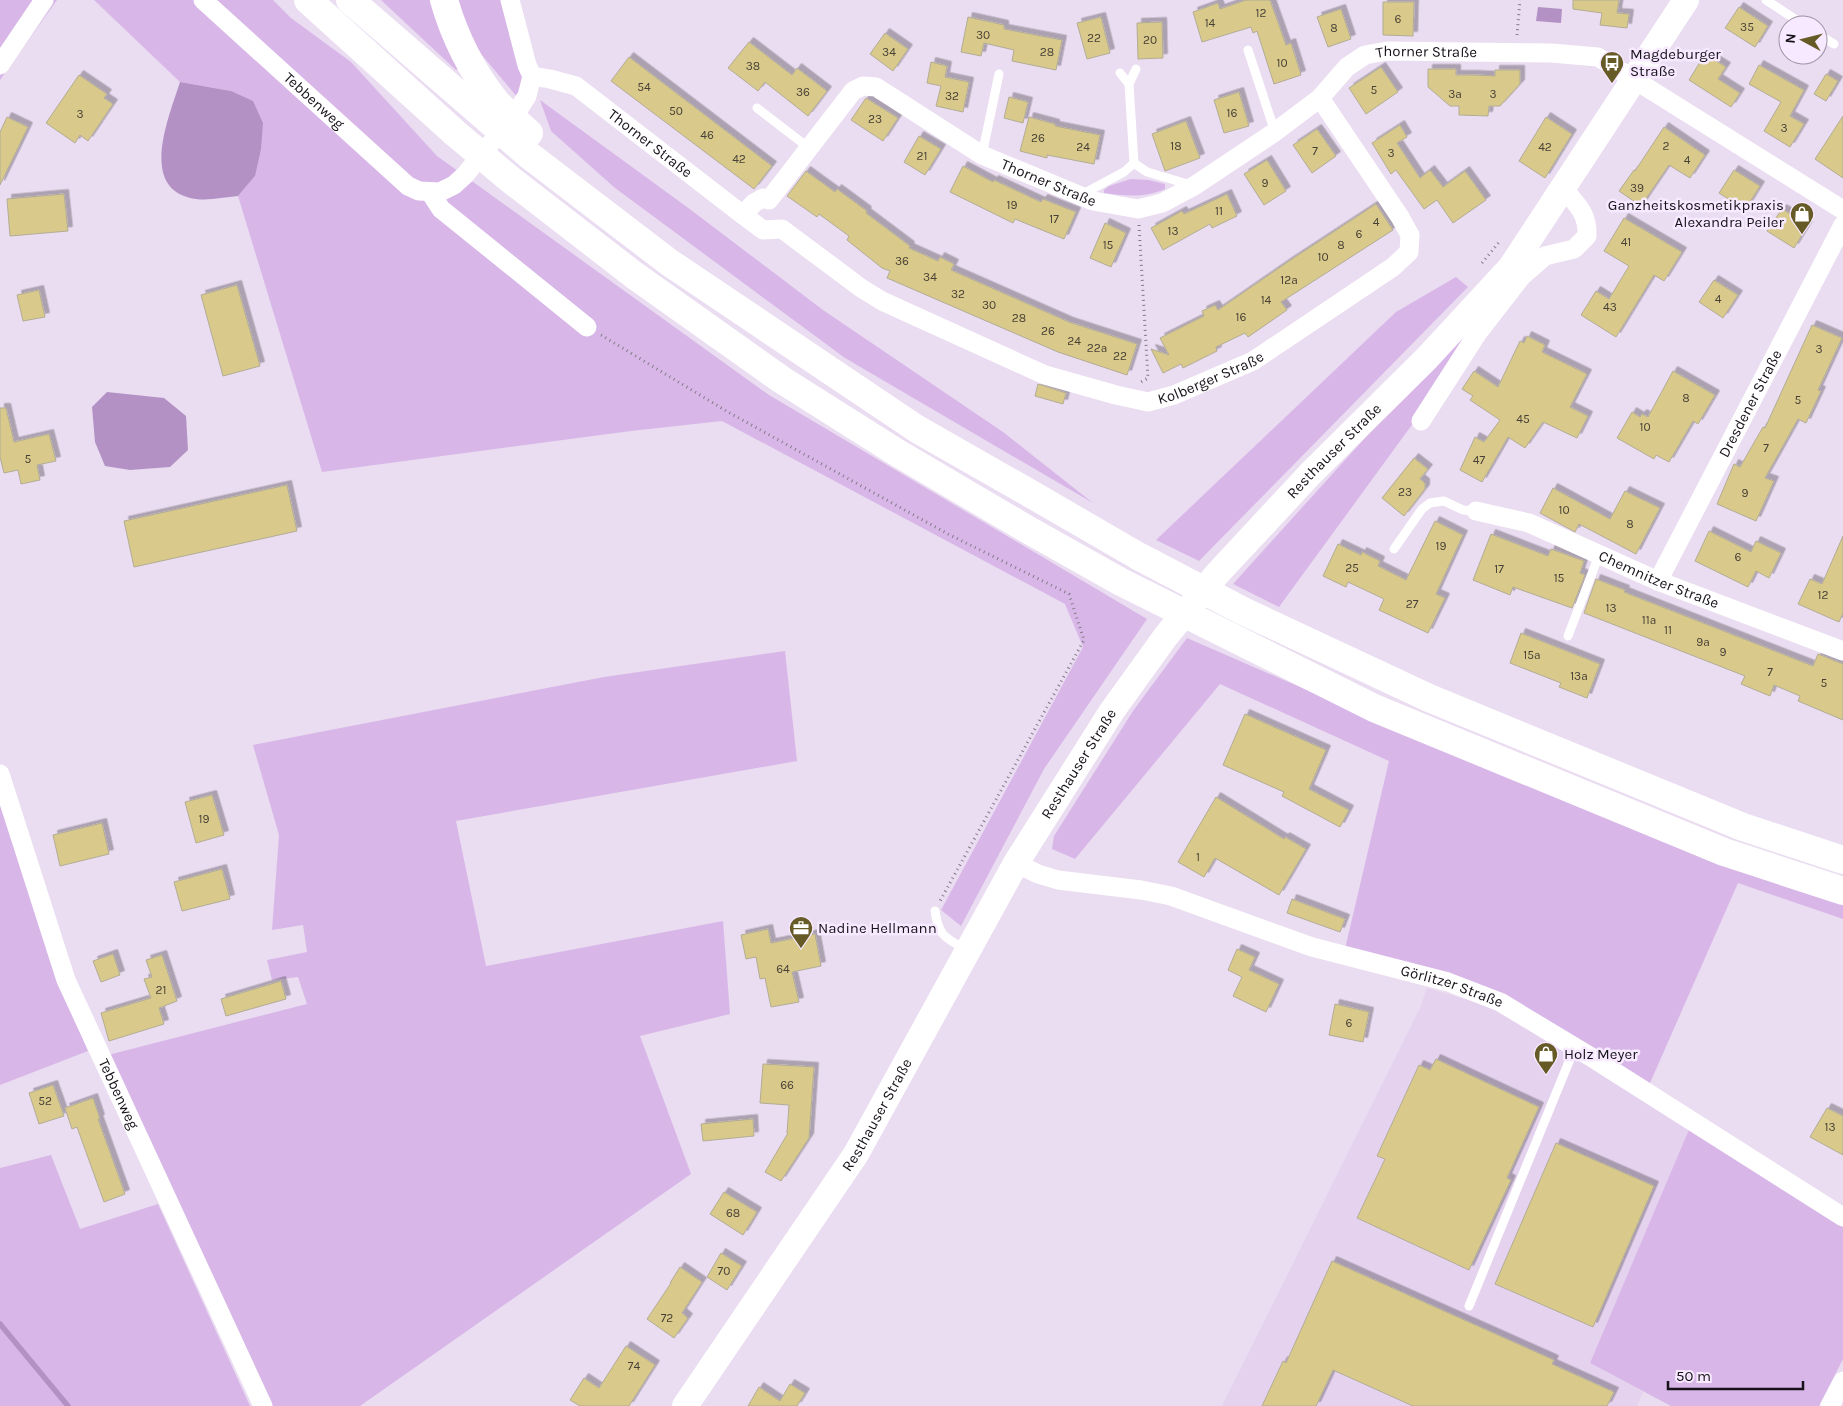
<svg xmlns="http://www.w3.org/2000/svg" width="1843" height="1406" font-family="Karla,sans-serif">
<defs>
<filter id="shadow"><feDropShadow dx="4.5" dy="-4.5" stdDeviation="0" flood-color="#0004"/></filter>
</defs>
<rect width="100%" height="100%" fill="#eadcf1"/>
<polygon fill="#e5d2ee" points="1427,988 1492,1007 1690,1127 1590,1363 1643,1392 1637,1406 1222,1406 1420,1008"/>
<g fill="#d8b7e8">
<polygon points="0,0 57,0 0,80"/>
<polygon points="94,0 273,0 291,18 351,62 437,156 769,395 1147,619 1044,769 961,926 941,910 1083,647 1065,604 722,421 631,431 322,472 238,196 255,176 231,91 180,82"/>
<polygon points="381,0 434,0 461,67 456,70"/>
<polygon points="453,0 501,0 524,76 518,98 461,30"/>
<polygon points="540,100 687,207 823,310 1003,432 1093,503 845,358 615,188 551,131"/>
<path d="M 1131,179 L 1149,180 L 1165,184 L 1165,189 C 1145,198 1126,196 1104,193 L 1104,190 L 1109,186 Z"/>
<polygon points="1456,277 1468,287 1199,561 1156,540 1396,312"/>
<polygon points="1486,304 1433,396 1279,607 1233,584"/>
<polygon points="1187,638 1369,717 1843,901 1843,919 1738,883 1650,1083 1501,993 1345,949 1389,761 1220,684 1075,859 1052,849 1054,836 1133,711"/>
<polygon points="785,651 797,761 456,821 486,966 723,921 730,1014 640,1036 691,1174 360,1406 268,1406 108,1055 307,1004 298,977 272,980 267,960 307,952 303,925 272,930 279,835 253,745 604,677"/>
<polygon points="0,801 59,983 88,1051 0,1085"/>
<polygon points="1690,1127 1843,1227 1843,1359 1819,1406 1671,1406 1590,1363"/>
<polygon points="51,1155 80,1229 158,1204 250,1406 0,1406 0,1168"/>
</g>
<g fill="#b391c4">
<polygon points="1538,7 1562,9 1561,23 1536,21"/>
<path d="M 180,82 L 231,91 L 253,101 L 263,123 L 261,149 L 255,176 L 238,196 C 224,197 209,201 196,199 C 137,191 169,117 180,82 Z"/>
<polygon points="107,392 164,398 186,416 188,450 170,467 130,470 105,466 95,442 92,407"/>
</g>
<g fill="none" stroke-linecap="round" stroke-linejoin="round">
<polyline stroke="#b391c4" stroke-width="5.5" points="0,1324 68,1406"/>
</g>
<g fill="#d9ca8b" stroke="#b2ac95" filter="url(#shadow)">
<polygon points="1246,0 1270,0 1286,45 1291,43 1301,75 1274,84 1257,31 1253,33 1251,27 1202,42 1193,12 1218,3 1220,9"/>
<polygon points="1573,0 1619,0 1617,13 1629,14 1627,28 1600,25 1602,13 1573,9"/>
<polygon points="1383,2 1414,2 1413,36 1383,35"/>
<polygon points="1739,7 1768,26 1755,47 1725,28"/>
<polygon points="1341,9 1351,39 1328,47 1317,17"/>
<polygon points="968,17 1004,25 1004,29 1062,40 1056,70 1012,61 1014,50 984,43 981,56 961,52"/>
<polygon points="1101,17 1110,53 1087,59 1077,23"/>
<polygon points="1162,22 1163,58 1138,59 1137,23"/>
<polygon points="885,33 908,49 893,71 870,54"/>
<polygon points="749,42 792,75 797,68 827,91 808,116 765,82 758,91 728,68"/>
<polygon points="1705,54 1726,67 1718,79 1740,93 1731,107 1689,80"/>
<polygon points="629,57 772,166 754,189 611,81"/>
<polygon points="931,62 947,66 945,77 969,82 963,112 936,106 941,86 927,83"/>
<polygon points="1759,65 1804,90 1790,116 1804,124 1790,147 1764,131 1781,102 1749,84"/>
<polygon points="1381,67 1398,92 1366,114 1349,88"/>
<polygon points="1428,69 1456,69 1456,75 1474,75 1495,76 1495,70 1520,70 1520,84 1500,106 1489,106 1488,116 1459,115 1459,106 1450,106 1428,87"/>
<polygon points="1826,74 1838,81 1826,101 1814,94"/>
<polygon points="79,75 107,94 104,98 113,104 88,141 80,135 75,143 46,123"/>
<polygon points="1239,92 1249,126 1224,133 1214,100"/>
<polygon points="1009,97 1028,102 1023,123 1004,118"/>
<polygon points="866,98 898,118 883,141 851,120"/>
<polygon points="1843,116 1843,178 1815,159"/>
<polygon points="7,117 28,127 0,185 0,132"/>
<polygon points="1029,117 1055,124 1055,126 1100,135 1094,164 1047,155 1047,158 1020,151"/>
<polygon points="1546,117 1572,134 1545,178 1519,161"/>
<polygon points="1186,121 1200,158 1165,171 1152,134"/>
<polygon points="1400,125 1407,137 1397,143 1420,178 1430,170 1443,187 1465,171 1486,200 1453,223 1437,200 1424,209 1396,170 1391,174 1372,143"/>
<polygon points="1664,127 1705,155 1690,178 1669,165 1641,206 1619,191 1634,170 1635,171"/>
<polygon points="1317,129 1336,156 1312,173 1293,145"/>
<polygon points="919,136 941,149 925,175 904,162"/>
<polygon points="1267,160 1286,191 1264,205 1244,174"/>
<polygon points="963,166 993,182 994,180 1041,202 1043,199 1076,212 1064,239 1015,219 1013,223 950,192"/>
<polygon points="1734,170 1760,186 1745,210 1719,193"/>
<polygon points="806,171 835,192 837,189 867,211 866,213 910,246 909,248 938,261 940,257 954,264 951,270 1069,322 1137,344 1127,375 1058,352 887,278 890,271 882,268 847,240 849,236 819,214 817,217 787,196"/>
<polygon points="64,194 68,231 10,236 7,199"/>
<polygon points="1227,194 1237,216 1212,228 1210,224 1163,250 1151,228 1182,211 1184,214"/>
<polygon points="1376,204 1393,230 1281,302 1287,310 1248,337 1245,333 1216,347 1217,351 1183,368 1181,364 1163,373 1151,349 1169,355 1160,338 1204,316 1202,311 1215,305 1218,310 1289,261"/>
<polygon points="1782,209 1808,225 1794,248 1767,231"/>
<polygon points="1624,218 1682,252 1664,281 1654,275 1616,337 1581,315 1596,291 1609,299 1629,266 1604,251"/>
<polygon points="1105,223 1126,233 1111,267 1090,258"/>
<polygon points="1714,280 1738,295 1723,318 1699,302"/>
<polygon points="237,285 260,366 223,376 201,295"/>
<polygon points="39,290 45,317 23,321 17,295"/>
<polygon points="1812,325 1842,338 1818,390 1821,391 1806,423 1798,419 1765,478 1774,481 1756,521 1717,504 1734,464 1740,467 1763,427 1765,428"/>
<polygon points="1527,336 1545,345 1542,352 1587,374 1570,407 1588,416 1577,438 1543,422 1525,448 1508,437 1482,482 1460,470 1475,437 1484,442 1500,420 1470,400 1473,396 1462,389 1474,371 1498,387 1520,341 1524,343"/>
<polygon points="1673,371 1715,395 1698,424 1693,421 1669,462 1656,455 1654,459 1617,438 1632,412 1640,417 1642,414 1648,417"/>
<polygon points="1038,384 1066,393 1063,404 1035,396"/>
<polygon points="0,408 6,408 14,442 49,434 56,461 37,465 40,480 21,484 18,470 4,473 0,457"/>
<polygon points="1414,458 1428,469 1420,479 1425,483 1425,489 1404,516 1382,498"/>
<polygon points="287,485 297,531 134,567 124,521"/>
<polygon points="1553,488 1610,519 1625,491 1660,508 1636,554 1579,524 1575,532 1540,513"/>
<polygon points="1435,521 1463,535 1436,594 1445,598 1428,633 1379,610 1384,599 1348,582 1346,587 1323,576 1338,544 1361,555 1362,552 1380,561 1378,566 1406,580"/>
<polygon points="1709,531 1751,552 1756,541 1781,553 1769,578 1756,571 1748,587 1695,561"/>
<polygon points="1491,534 1548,556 1551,549 1584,561 1580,573 1585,575 1572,608 1513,587 1510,595 1473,580"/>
<polygon points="1843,536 1843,613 1839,622 1798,604 1810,579 1822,584"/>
<polygon points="1596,579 1625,590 1624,592 1813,666 1818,654 1843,664 1843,720 1798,701 1800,696 1774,685 1770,696 1741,684 1745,676 1584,613"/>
<polygon points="1521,633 1600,664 1587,698 1559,687 1561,683 1510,663"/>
<polygon points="1245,714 1326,750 1309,789 1349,810 1340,827 1282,796 1284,792 1223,765"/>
<polygon points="212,795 224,835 196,843 185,802"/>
<polygon points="1216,797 1284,839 1285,837 1306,849 1279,895 1215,858 1204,877 1178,862"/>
<polygon points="102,823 109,854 60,866 53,835"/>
<polygon points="222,869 230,899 182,911 174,882"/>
<polygon points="1292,899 1345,919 1340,932 1287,913"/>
<polygon points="768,929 771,943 815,934 821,966 792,972 799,1002 771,1007 765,978 760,979 756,957 746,959 741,935"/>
<polygon points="1237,949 1255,957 1249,970 1279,984 1266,1012 1233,996 1242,977 1228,970"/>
<polygon points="113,954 120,975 101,982 93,961"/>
<polygon points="162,955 177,1001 159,1008 164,1024 109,1041 101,1013 151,998 144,979 152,977 146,960"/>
<polygon points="281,981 286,999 226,1016 221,999"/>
<polygon points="1335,1004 1369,1012 1363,1042 1329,1035"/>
<polygon points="1436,1059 1539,1107 1507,1178 1511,1180 1469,1270 1357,1218 1385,1159 1377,1156 1419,1065 1430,1070"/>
<polygon points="763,1064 814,1067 809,1138 781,1181 765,1172 788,1133 787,1133 789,1105 760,1103"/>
<polygon points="53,1085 64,1116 39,1124 29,1093"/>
<polygon points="93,1098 100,1119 98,1119 125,1194 104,1202 77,1127 72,1129 65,1108"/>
<polygon points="1827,1108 1843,1116 1843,1155 1810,1137"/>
<polygon points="753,1119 754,1136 703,1141 701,1124"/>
<polygon points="1556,1143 1654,1186 1593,1327 1495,1284"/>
<polygon points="724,1192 757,1212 743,1235 710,1214"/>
<polygon points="721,1253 742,1266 727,1290 707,1277"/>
<polygon points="1332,1261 1554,1360 1552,1364 1614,1392 1607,1406 1413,1406 1333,1370 1316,1406 1262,1406 1283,1361 1286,1363"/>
<polygon points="680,1267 702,1282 682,1313 688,1318 674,1338 647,1319 671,1283 670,1283"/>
<polygon points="626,1346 655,1365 629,1406 580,1406 570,1400 584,1378 599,1388"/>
<polygon points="790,1384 805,1393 797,1406 748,1406 759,1387 780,1401"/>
</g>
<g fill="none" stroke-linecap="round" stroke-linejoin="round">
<g stroke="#847b89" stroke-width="3" stroke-dasharray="1 4" stroke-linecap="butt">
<polyline points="1517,35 1520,0"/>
<polyline points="1139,225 1148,378 1141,382"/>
<polyline points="1482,263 1500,241"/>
<polyline points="601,335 728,412 948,534 1069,594 1084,640 940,901"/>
</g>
<g stroke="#fff" stroke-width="9">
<polyline points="1766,0 1804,25"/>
<polyline points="1818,34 1834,44"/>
<polyline points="1248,50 1275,132"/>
<polyline points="1129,84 1136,69"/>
<polyline points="757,108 809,148"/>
<polyline points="982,155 999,74"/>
<polyline points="1134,163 1147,172 1191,185"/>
<polyline points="1081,195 1124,172 1134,163 1129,84 1120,73"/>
<polyline points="1394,549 1422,509 1430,503 1444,501 1463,510 1476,511"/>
<polyline points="1568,636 1599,555"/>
<path d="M 935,911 C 939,937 945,937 966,950"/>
<polyline points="1469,1306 1575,1047"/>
</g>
<g stroke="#fff" stroke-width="19">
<path id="s1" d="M 203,0 L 408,186 L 419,191 L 440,192 L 454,185 L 465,175 L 518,110 L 527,96 L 532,76"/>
<polyline points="510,0 527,65 532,76"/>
<polyline points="0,65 44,0"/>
<path id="s2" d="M 532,76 L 550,79 L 576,86 L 743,215 L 754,203 L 763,198 L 769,200 L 853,91 L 863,86 L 876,87 L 982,155 L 1093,201 L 1138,209 L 1162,203 L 1194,186 L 1275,132 L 1320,98 L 1347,67 L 1365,55 L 1387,51 L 1551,53 L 1598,57 L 1843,210"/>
<polyline points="430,192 441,209 587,327"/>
<path id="s3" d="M 743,215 L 763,230 L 782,229 L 861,288 L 882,301 L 1045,375 L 1116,395 L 1148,402 L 1174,395 L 1253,361 L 1393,267 L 1409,252 L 1410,235 L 1400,217 L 1320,98"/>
<path d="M 1421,421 L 1477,334 L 1522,276 L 1545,256 L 1574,249 L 1587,236 C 1588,213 1577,205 1563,188"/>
<path id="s4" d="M 1476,511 L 1529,523 L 1658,581 L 1843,651"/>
<path id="s5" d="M 1658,581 L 1843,225"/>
<path id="s6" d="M 0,774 L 66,980 L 263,1406"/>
<path id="s7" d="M 1016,863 L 1038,874 L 1058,880 L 1141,890 L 1171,896 L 1312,947 L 1448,982 L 1500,1002 L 1591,1057 L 1843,1217"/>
<polyline points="1830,1406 1843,1381"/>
</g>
<path stroke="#fff" stroke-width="26" id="s8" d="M 685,1406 L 856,1154 L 1016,863 L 1112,711 L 1166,636 L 1217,574 L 1311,473 L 1427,358 L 1511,267 L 1686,0"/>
<g stroke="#fff" stroke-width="28">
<polyline points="308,0 455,133 511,180 634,275 782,380 896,452 1025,528 1121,582 1374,708 1724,852 1843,891"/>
<polyline points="350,0 530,156 670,263 917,429 1031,494 1138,556 1243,611 1429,698 1743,827 1843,860"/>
<path d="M 444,0 C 454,35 470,68 493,98 C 503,111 517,122 529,133"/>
</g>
</g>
<defs>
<g id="bus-pin" transform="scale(1.25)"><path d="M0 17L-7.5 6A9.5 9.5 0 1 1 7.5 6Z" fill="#665a27" stroke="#f7e9ff"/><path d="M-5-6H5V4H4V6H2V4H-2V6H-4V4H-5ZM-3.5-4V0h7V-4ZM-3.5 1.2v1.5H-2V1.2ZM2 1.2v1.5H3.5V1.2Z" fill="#fff"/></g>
<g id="shop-pin" transform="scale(1.25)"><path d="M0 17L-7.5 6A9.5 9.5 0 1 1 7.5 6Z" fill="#665a27" stroke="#f7e9ff"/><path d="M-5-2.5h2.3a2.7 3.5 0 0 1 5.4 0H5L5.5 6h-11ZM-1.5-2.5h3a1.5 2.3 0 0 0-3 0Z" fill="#fff"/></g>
<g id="office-pin" transform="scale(1.25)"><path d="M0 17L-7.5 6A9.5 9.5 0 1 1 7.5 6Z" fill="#665a27" stroke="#f7e9ff"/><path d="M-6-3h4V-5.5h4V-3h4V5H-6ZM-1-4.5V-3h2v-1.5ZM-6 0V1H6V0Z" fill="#fff"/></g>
</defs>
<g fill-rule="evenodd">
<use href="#bus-pin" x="1612" y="63"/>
<use href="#shop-pin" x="1802" y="214"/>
<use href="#office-pin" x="801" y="928"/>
<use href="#shop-pin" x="1546" y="1054"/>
</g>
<g text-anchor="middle" stroke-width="5" stroke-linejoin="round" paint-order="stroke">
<g font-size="12" fill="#484036">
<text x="1261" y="17">12</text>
<text x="1398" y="23">6</text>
<text x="1210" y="27">14</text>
<text x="1747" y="31">35</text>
<text x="1334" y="32">8</text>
<text x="983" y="39">30</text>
<text x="1094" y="42">22</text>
<text x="1150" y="44">20</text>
<text x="889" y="56">34</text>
<text x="1047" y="56">28</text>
<text x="1282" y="67">10</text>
<text x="753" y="70">38</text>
<text x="644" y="91">54</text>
<text x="1374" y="94">5</text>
<text x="803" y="96">36</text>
<text x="1455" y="98">3a</text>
<text x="1493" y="98">3</text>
<text x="952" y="100">32</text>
<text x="676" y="115">50</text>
<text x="1232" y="117">16</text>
<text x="80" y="118">3</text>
<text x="875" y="123">23</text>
<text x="1784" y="132">3</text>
<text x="707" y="139">46</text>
<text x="1038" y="142">26</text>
<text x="1176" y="150">18</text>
<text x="1666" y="150">2</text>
<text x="1083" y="151">24</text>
<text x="1545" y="151">42</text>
<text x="1315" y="155">7</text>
<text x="1391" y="157">3</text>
<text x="922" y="160">21</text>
<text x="739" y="163">42</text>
<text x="1687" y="164">4</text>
<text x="1265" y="187">9</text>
<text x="1637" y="192">39</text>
<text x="1012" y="209">19</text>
<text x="1219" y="215">11</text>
<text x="1054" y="223">17</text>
<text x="1376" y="226">4</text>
<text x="1173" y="235">13</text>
<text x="1359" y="238">6</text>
<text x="1626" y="246">41</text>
<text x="1108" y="249">15</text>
<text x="1341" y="249">8</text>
<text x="1323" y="261">10</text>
<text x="902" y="265">36</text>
<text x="930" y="281">34</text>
<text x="1289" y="284">12a</text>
<text x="958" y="298">32</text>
<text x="1718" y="303">4</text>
<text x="1266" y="304">14</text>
<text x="989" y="309">30</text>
<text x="1610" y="311">43</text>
<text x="1241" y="321">16</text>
<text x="1019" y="322">28</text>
<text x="1048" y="335">26</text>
<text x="1074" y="345">24</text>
<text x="1097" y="352">22a</text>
<text x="1819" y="353">3</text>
<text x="1120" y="360">22</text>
<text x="1686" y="402">8</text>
<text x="1798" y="404">5</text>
<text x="1523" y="423">45</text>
<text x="1645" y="431">10</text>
<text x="1766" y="452">7</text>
<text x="28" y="463">5</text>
<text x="1479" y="464">47</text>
<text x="1405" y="496">23</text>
<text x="1745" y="497">9</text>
<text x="1564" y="514">10</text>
<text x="1630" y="528">8</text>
<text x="1441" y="550">19</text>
<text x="1738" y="561">6</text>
<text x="1352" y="572">25</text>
<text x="1499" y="573">17</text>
<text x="1559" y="582">15</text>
<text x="1823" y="599">12</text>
<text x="1412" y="608">27</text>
<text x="1611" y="612">13</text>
<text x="1649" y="624">11a</text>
<text x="1668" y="634">11</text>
<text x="1703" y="646">9a</text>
<text x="1723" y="656">9</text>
<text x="1532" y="659">15a</text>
<text x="1770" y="676">7</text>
<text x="1579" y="680">13a</text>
<text x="1824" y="687">5</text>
<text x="204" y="823">19</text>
<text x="1198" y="861">1</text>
<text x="783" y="973">64</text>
<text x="161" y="994">21</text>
<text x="1349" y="1027">6</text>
<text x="787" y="1089">66</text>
<text x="45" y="1105">52</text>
<text x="1830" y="1131">13</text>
<text x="733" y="1217">68</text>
<text x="724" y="1275">70</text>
<text x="667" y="1322">72</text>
<text x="634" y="1370">74</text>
</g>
<g font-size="15" fill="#171219" stroke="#f7e9ff">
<text dy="5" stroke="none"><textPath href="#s2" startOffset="1082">Thorner Straße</textPath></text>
<text dy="5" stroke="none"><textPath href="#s1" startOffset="150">Tebbenweg</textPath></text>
<text dy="5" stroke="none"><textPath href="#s2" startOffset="139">Thorner Straße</textPath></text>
<text dy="5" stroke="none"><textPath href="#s2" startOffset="649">Thorner Straße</textPath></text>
<text dy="5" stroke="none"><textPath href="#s3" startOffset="520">Kolberger Straße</textPath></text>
<text dy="5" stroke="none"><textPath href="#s5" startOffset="200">Dresdener Straße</textPath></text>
<text dy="5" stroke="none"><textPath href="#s8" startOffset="1159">Resthauser Straße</textPath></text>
<text dy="5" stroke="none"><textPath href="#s4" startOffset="196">Chemnitzer Straße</textPath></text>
<text dy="5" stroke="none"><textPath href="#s8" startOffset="754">Resthauser Straße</textPath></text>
<text dy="5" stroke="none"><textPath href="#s7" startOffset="455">Görlitzer Straße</textPath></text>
<text dy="5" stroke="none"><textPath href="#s6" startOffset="342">Tebbenweg</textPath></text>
<text dy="5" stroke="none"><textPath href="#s8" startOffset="349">Resthauser Straße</textPath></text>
</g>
<g font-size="15" fill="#171219" stroke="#f7e9ff" text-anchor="start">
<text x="1630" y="59">Magdeburger<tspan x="1630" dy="17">Straße</tspan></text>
<text x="1784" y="210" text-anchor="end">Ganzheitskosmetikpraxis<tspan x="1784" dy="17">Alexandra Peiler</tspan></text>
<text x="818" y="933">Nadine Hellmann</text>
<text x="1564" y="1059">Holz Meyer</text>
</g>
</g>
<g transform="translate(1803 40) rotate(277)"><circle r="24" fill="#f7e9ff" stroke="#9d93a3"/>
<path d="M0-4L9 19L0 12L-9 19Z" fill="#665a27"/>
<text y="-8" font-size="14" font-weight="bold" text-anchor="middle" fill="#171219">N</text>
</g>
<path d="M1668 1381v8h135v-8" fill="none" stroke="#171219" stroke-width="2.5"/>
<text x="1676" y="1381" font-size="15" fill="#171219" stroke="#f7e9ff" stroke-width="4" paint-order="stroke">50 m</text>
</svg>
